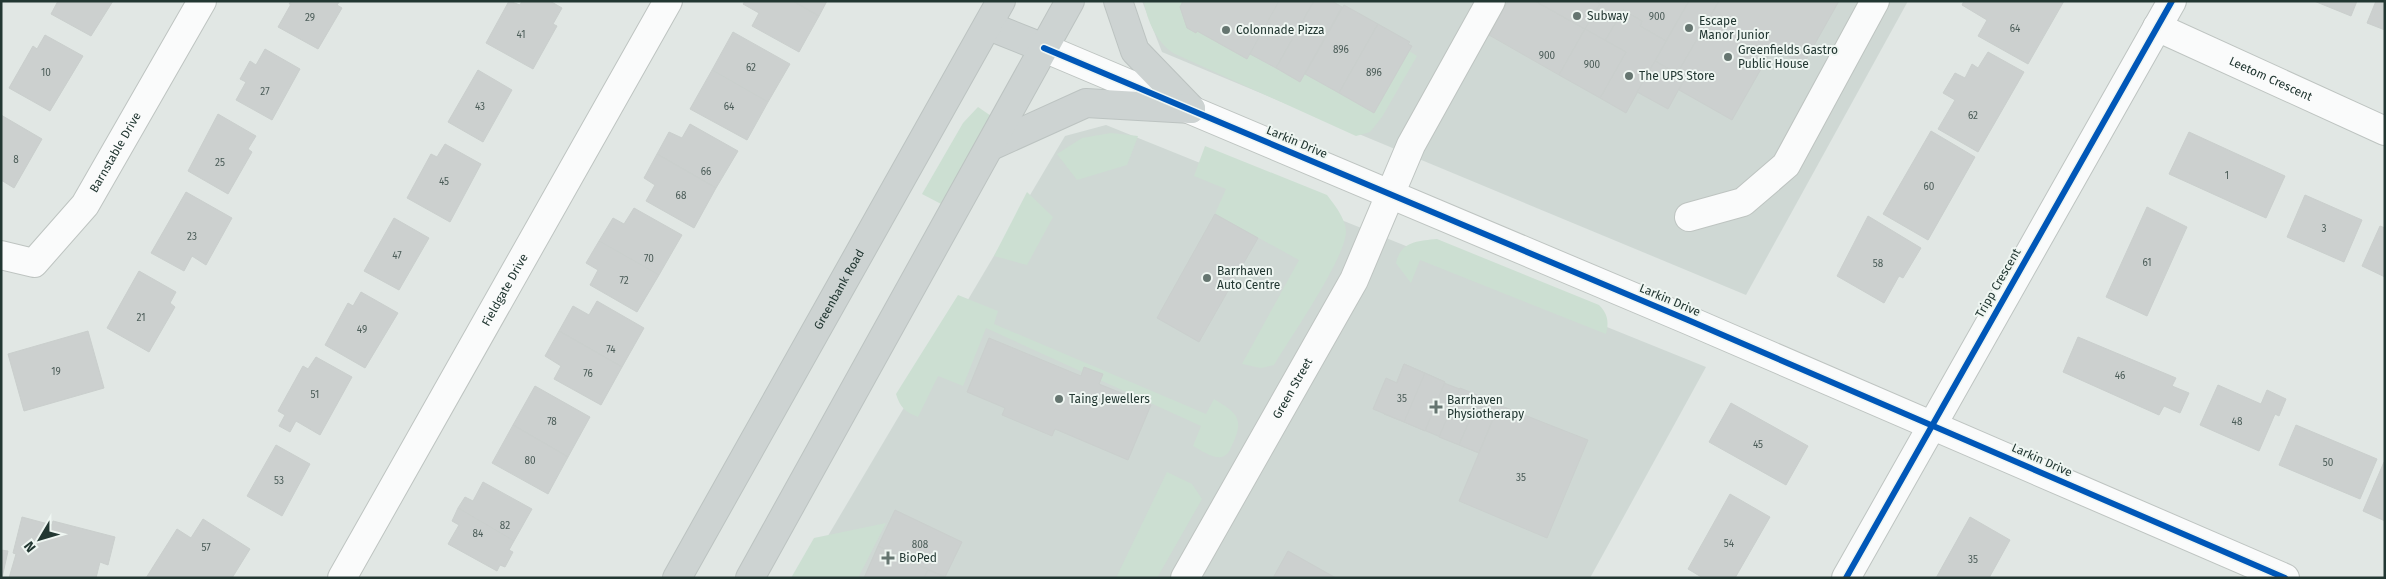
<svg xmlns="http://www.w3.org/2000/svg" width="2386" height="579" font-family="'Fira Sans',sans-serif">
<rect width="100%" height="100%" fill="#e1e7e4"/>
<g fill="#cfd8d4">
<polygon points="1142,1 1908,1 1746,295 1162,52"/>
<polygon points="1106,125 1706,367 1590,578 803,578 1065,136"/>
</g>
<g fill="#ccdfd2">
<path d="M 1144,1 L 1183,1 L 1180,7 L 1187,28 L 1195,33 L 1197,31 L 1247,59 L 1250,54 L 1300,82 L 1305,74 L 1374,112 L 1409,51 L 1417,56 L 1382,117 L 1370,132 L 1356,136 L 1173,53 C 1156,41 1147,21 1144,1 Z"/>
<polygon points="978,107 994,118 945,206 922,194 963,123"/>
<polygon points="1111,133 1138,136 1127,165 1077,180 1057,154 1082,138"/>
<path d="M 1205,146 L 1327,195 C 1334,204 1346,219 1346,232 C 1345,259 1290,338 1274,365 L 1261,368 L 1242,364 L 1299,260 L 1215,214 L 1226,189 L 1194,176 Z"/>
<polygon points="1027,192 1053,217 1027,265 994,256"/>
<path d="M 1437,239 L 1599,305 C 1608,314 1609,322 1606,334 L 1420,260 L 1411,283 L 1396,263 C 1401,241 1418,241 1437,239 Z"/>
<path d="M 958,295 L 998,311 L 994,324 L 1206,414 L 1214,399 C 1237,413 1245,419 1232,445 C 1230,450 1228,455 1222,457 C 1213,459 1201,450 1193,446 L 1201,426 L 986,328 L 963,386 L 938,376 L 918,417 C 905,412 900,407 896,394 Z"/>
<polygon points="1167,472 1192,484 1202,499 1157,578 1116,578"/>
<polygon points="886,523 858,578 791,578 814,538"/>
</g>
<g fill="#ccd0cf" stroke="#cacfcd">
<polygon points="58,1 113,1 91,36 51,14"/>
<polygon points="291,1 340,1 337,5 342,8 318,49 278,27 291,4 289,4"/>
<polygon points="509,1 520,5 522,1 550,1 562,8 553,24 557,26 533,69 486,43"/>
<polygon points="745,1 793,1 819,16 799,52 752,26 759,13 743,4"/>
<polygon points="793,1 827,1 819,16"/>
<polygon points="1183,1 1279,1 1247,59 1197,31 1196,33 1187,28 1180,7"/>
<polygon points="1279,1 1314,1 1276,68 1250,54"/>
<polygon points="1314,1 1332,1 1342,7 1300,82 1276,68"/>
<polygon points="1508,1 1535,1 1585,29 1559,75 1489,35"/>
<polygon points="1535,1 1595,1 1600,4 1585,29"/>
<polygon points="1595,1 1689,1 1666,41 1640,26 1642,21 1623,10 1605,41 1585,29 1600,4"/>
<polygon points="1689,1 1719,1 1677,74 1655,61"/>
<polygon points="1719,1 1839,1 1803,65 1773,48 1732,120 1679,90 1685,78 1677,74"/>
<polygon points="1964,1 2064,1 2028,64 1978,36 1987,20 1962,5"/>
<polygon points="2314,1 2357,1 2351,16"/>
<polygon points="2376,1 2385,1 2385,30 2367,23"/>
<polygon points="1344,5 1378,24 1339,93 1305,74"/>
<polygon points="1623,10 1642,21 1640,26 1666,41 1626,113 1600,98 1626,52 1605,41"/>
<polygon points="1378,24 1410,42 1408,44 1412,46 1374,113 1339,93"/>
<polygon points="1585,29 1626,52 1600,98 1559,75"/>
<polygon points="733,32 790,64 768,102 712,70"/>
<polygon points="45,35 83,56 50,111 9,88 33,46 37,49"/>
<polygon points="265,49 300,69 272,120 236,100 246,82 240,79 250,61 256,65"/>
<polygon points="1988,52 2024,72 1978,152 1938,129 1955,100 1943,93 1955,73 1965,78 1972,64 1978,68"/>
<polygon points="1655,61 1685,78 1668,109 1637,92"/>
<polygon points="478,70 512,90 483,142 448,122"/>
<polygon points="712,70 768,102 747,140 690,109"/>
<polygon points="218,114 256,136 248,149 252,152 228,194 188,171"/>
<polygon points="1,115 42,139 14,188 1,180"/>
<polygon points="690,124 738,151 716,188 657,154 669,132 682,138"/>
<polygon points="1931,131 1975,157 1928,240 1883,214"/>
<polygon points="2189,132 2285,176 2266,218 2169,174"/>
<polygon points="445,144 481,164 450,222 407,198 431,154 437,157"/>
<polygon points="657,154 716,188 694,228 646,201 655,185 644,178"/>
<polygon points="186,192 232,218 206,265 192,256 184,271 151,253"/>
<polygon points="2305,195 2362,220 2344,262 2287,237"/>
<polygon points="2147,207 2187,227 2147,316 2106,297"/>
<polygon points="634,208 682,235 659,275 599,241 613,218 624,224"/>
<polygon points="1215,214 1258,238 1199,342 1157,318"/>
<polygon points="1868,216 1921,248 1903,278 1899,276 1884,303 1837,276"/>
<polygon points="394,218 429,238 399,290 364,271"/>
<polygon points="2380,226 2385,228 2385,277 2362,266"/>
<polygon points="599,241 659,275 637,312 590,285 598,270 586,263"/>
<polygon points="139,271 176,292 170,303 175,307 149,352 107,328"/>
<polygon points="361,292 398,313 365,368 325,345 348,303 353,306"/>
<polygon points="597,301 644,328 622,367 559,331 573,306 589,315"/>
<polygon points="88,331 104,388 24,411 8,354"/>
<polygon points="559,331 622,367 601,405 554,379 561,366 545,356"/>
<polygon points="2078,337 2176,378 2172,386 2189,393 2180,413 2164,406 2159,415 2063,372"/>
<polygon points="989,338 1081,376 1084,367 1103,374 1099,384 1151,405 1128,460 1055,429 1052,436 1002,415 1005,408 967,392"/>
<polygon points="316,357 352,377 320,435 296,421 290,432 279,426 285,415 278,411 303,366 308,369"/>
<polygon points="1404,364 1425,373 1404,422 1384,414"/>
<polygon points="1404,364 1445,382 1444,383 1499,404 1479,453 1373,409 1386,378 1397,383"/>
<polygon points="1425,373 1445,382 1425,431 1404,422"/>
<polygon points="2218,385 2261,404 2267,390 2286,399 2279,416 2275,414 2259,451 2200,425"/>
<polygon points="535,386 590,417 568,457 513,425"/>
<polygon points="1460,388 1480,396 1459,445 1439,437"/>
<polygon points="1480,396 1499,404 1479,453 1459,445"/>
<polygon points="1731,403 1808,446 1786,485 1709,442"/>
<polygon points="1499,405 1588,440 1547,538 1459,501"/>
<polygon points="513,425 568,457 548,494 492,463"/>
<polygon points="2296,425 2377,459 2360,499 2279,465"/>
<polygon points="276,445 310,464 282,516 247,496"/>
<polygon points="2384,462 2385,462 2385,521 2363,511"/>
<polygon points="483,482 532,509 514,541 458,508 465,497 473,501"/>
<polygon points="1730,494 1770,517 1735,578 1703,578 1688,569"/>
<polygon points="458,508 514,541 509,550 513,552 505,567 500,565 497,571 448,544 459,525 452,521"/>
<polygon points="895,510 962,542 945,577 878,546"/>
<polygon points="22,517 52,525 53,521 115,537 108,565 100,562 96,578 9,578 16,554 13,553"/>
<polygon points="1970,517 2010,540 1989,578 1936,578"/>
<polygon points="203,519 250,549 232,578 146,578 177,529 191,538"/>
<polygon points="878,546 928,570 924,578 864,578"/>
<polygon points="1,550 8,551 2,578 1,578"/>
<polygon points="1288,551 1336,578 1273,578"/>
<polygon points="928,570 945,577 946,578 924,578"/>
</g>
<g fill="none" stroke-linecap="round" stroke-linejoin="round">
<g stroke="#bec4c1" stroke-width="30">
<g id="minor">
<path id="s1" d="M 2157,27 L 2385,131"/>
<polyline points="1044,48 1688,320 2285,578"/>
<polyline points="1689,217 1743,202 1786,165 1875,1"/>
<path id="s2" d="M 1,255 L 34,263 L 85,205 L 202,1"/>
<path id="s3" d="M 342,578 L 668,1"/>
<path id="s4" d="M 1185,578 L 1354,280 L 1411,145 L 1491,1"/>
<polyline points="1846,578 2172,1"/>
</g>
</g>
<g stroke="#bcc3c1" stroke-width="30">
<g id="major">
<polyline points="1118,1 1135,51 1191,109"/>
<polyline points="989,26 1044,48"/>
<polyline points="991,146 1086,103 1191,109"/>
<path id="s5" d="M 677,578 L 1001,1"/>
<polyline points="750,578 1070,1"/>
</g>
</g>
<use href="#minor" stroke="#fafbfb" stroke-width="28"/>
<use href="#major" stroke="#cdd3d2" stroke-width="28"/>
<g stroke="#eff6f2" stroke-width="9">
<g id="cycleway">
<polyline points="1044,48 1688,320 2285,578"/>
<polyline points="1846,578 2172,1"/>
</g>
</g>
<use href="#cycleway" stroke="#0057b8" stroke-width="6"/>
</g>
<g fill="#657570" stroke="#eff6f2" stroke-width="2">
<circle cx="1577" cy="16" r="5"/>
<circle cx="1689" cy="28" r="5"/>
<circle cx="1226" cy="30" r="5"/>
<circle cx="1728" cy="57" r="5"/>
<circle cx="1629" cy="76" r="5"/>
<circle cx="1207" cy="278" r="5"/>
<circle cx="1059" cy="399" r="5"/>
<path d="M1433.5 399.5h5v5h5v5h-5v5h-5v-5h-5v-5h5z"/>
<path d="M885.5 550.5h5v5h5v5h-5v5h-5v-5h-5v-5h5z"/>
</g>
<g text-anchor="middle" stroke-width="4" stroke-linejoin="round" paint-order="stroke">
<g font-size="10" fill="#4c5d59">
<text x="1657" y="20">900</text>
<text x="310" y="21">29</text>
<text x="2015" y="32">64</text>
<text x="521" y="38">41</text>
<text x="1341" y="53">896</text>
<text x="1547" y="59">900</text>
<text x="1592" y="68">900</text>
<text x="751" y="71">62</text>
<text x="46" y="76">10</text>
<text x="1374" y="76">896</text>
<text x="265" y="95">27</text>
<text x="480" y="110">43</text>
<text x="729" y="110">64</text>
<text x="1973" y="119">62</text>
<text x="16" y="163">8</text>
<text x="220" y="166">25</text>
<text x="706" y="175">66</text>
<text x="2227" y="179">1</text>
<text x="444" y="185">45</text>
<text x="1929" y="190">60</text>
<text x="681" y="199">68</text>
<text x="2324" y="232">3</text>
<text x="192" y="240">23</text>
<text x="397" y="259">47</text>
<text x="649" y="262">70</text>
<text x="2147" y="266">61</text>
<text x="1878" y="267">58</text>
<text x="624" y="284">72</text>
<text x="141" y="321">21</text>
<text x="362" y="333">49</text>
<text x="611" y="353">74</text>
<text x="56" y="375">19</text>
<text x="588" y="377">76</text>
<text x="2120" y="379">46</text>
<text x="315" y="398">51</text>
<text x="1402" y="402">35</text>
<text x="552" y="425">78</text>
<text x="2237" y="425">48</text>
<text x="1758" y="448">45</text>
<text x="530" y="464">80</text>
<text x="2328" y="466">50</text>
<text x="1521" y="481">35</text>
<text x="279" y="484">53</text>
<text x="505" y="529">82</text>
<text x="478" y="537">84</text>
<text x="1729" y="547">54</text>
<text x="920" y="548">808</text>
<text x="206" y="551">57</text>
<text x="1973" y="563">35</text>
</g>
<g font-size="12" fill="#223732" stroke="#eff6f2" text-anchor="start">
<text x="1587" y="20">Subway</text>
<text x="1699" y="25">Escape<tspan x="1699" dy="14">Manor Junior</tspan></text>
<text x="1236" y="34">Colonnade Pizza</text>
<text x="1738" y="54">Greenfields Gastro<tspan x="1738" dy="14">Public House</tspan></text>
<text x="1639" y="80">The UPS Store</text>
<text x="1217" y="275">Barrhaven<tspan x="1217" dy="14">Auto Centre</tspan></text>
<text x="1069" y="403">Taing Jewellers</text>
<text x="1447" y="404">Barrhaven<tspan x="1447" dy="14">Physiotherapy</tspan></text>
<text x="899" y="562">BioPed</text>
</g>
<g font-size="12" fill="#223732" stroke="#eff6f2">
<text dy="4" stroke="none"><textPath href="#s1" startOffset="125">Leetom Crescent</textPath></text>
<text transform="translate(1297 142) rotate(23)" y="4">Larkin Drive</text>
<text dy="4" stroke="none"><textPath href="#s2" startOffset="172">Barnstable Drive</textPath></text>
<text transform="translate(1998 283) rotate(-60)" y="4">Tripp Crescent</text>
<text dy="4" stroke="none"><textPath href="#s3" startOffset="331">Fieldgate Drive</textPath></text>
<text dy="4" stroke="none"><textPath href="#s5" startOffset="331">Greenbank Road</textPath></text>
<text transform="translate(1670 300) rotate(23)" y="4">Larkin Drive</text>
<text dy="4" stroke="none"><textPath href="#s4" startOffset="218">Green Street</textPath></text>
<text transform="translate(2042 460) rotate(24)" y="4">Larkin Drive</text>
</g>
</g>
<rect width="2386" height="579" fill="none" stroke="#223732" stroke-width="5"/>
<g transform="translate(40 539) rotate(232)" stroke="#eff6f2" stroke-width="4" paint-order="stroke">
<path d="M0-4L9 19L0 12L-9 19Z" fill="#223732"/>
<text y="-8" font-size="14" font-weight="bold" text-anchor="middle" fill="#223732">N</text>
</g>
</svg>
